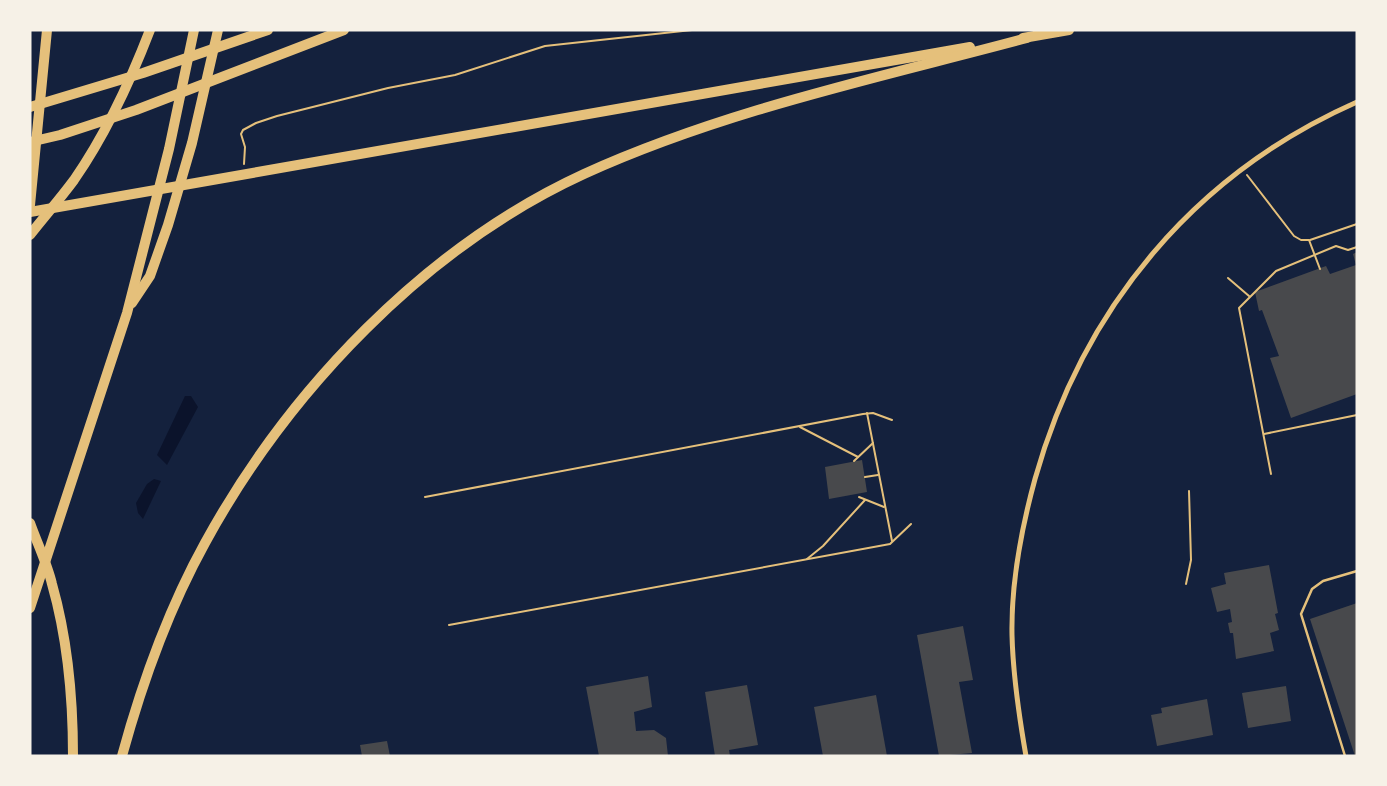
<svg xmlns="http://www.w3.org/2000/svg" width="1387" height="786" font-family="'Libre Baskerville',serif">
<rect width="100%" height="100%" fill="#14213d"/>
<g fill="#0b132b">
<polygon points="185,396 191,396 198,407 167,465 157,455"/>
<polygon points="154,479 161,481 143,519 138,513 136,503 147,484"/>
</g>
<g fill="#48494c">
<polygon points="1357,252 1357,394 1291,418 1270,358 1279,356 1262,310 1259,311 1255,292 1326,266 1330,274 1356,265 1353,254"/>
<polygon points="862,460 867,492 829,499 825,467"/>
<polygon points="1269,565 1278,613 1275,614 1279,630 1270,633 1274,651 1236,659 1233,633 1230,633 1228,623 1232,622 1230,609 1217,612 1211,588 1226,584 1224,573"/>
<polygon points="1357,603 1357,756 1355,756 1310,619"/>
<polygon points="963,626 973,680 959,682 972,753 939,756 917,635"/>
<polygon points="648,676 652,707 634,712 636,731 654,730 666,738 668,756 599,756 586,687"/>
<polygon points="747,685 758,745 729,750 730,756 715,756 705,692"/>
<polygon points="1286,686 1291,721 1248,728 1242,693"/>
<polygon points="876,695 887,756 823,756 814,707"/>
<polygon points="1207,699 1213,735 1157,746 1151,715 1162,713 1161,708"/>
<polygon points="387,741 390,756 362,756 360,745"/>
</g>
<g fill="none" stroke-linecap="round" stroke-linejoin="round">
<g stroke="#e5c07b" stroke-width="2">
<polyline points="244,164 245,147 241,134 243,130 256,123 277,116 388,88 455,75 545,46 692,30"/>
<polyline points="1247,175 1294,236 1301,240 1309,240 1320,269"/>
<polyline points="1310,240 1357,224"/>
<polyline points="1228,278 1249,296"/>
<polyline points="867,413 892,541"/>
<polyline points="800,427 858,457"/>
<polyline points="1264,434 1357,415"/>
<polyline points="854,461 873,443"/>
<polyline points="1271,474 1239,308 1276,271 1336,246 1348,250 1357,247"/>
<polyline points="865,477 878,475"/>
<polyline points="425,497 863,414 873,413 892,420"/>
<polyline points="859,497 884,507"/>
<polyline points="807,559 823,546 865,500"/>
<polyline points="1186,584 1191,560 1189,491"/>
<polyline points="449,625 890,544 911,524"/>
</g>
<polyline stroke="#e5c07b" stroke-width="2.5" points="1345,756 1301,614 1312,589 1323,581 1357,571"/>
<path stroke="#e5c07b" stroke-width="5" d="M 1026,756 C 1019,716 1013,676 1012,635 C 1011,582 1021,530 1035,479 C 1083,308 1194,174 1357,102"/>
<g stroke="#e5c07b" stroke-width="10">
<polyline points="1023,38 1069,30"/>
<polyline points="30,107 143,73 268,30"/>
<polyline points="30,142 60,135 136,110 344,30"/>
<polyline points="30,205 47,30"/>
<polyline points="30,212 970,47"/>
<path d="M 30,235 C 44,217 60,199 74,180 C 106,134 130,82 150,30"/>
<polyline points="132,303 150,276 168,225 192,143 218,30"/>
<path d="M 30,523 C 37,543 47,563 52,584 C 68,640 73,699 73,756"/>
<polyline points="30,608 127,313 169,149 194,30"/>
<path d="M 122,756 C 142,683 168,610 205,543 C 288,391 425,247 584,174 C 725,110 878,78 1027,38"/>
</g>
</g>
<rect width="1387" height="786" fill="none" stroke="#f6f1e7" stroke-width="63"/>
</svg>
